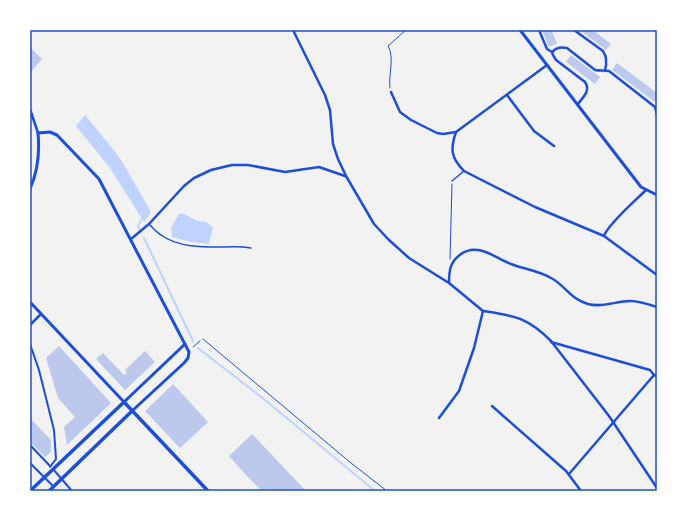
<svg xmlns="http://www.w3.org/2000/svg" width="687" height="521" font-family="'Nunito Sans',sans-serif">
<rect width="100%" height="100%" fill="#f2f2f2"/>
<g fill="#bfd3fe">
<polygon points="85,115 113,149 123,163 151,212 144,222 110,168 76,126"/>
<polygon points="179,214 184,214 198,221 206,222 213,227 209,244 191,242 172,237 171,228"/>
</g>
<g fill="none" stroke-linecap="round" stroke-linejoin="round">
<g stroke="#bfd3fe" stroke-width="2">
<polyline points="139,229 138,226 142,219"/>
<polyline points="144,238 193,341"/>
<polyline points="198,348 265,400 375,491"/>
</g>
</g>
<g fill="#bdc9ec">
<polygon points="542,30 551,30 557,43 549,47"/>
<polygon points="580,30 593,30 611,44 606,50"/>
<polygon points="30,47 42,59 31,72 30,71"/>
<polygon points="571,55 600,77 595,84 566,62"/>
<polygon points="617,63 657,93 657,100 655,102 612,70"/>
<polygon points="59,346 111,403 67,445 64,427 75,417 58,398 46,358"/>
<polygon points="145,351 155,362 125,390 96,359 103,353 124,375 127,372 125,370"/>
<polygon points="173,384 208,422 180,448 145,411"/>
<polygon points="30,418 51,440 51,452 45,457 30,442"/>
<polygon points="252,434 306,491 262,491 246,475 229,456"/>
</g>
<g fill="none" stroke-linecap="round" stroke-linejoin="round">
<g stroke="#1d4ed8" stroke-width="1">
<path d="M 390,88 C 388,75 395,58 388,46 L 406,30"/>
<polyline points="450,259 452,184"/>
<polyline points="203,339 351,463 387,491"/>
<polyline points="193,347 200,341"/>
</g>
<g stroke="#1d4ed8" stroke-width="1.5">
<polyline points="452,181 464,171"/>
<path d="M 149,224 C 153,228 156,232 161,235 C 183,251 217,246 243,247 L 251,248"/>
</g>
<g stroke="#1d4ed8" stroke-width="2">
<polyline points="30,344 39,370 54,430 56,459 50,467"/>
<polyline points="30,445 50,466"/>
<polyline points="30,463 53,486"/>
<polyline points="53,469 72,491"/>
</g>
<g stroke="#1d4ed8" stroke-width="2.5">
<polyline points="293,30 325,95 330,110 333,144 338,159 346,176 374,224 389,240 409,258 449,283 483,311"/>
<polyline points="539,30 547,49 552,52"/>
<path d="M 574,30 L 603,51 C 607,57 607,63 605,70"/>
<polyline points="391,92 400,112 411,120 437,133 443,134 456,132 547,65"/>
<polyline points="507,95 534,131 554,146"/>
<path d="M 578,104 C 583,97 591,91 585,82 L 556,60 L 553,55 L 552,52 C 557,47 561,47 567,48 L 595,70 C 600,71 604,70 609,71 L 655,107 L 657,115"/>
<polyline points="30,109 38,133"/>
<path d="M 456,132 C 450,149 451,158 464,171 L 535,207 L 604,236 L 657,275"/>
<path d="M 604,236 C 608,224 636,200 646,190"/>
<polyline points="131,239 149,224 184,186 194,178 211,170 232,165 248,165 285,172 319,167 345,176"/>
<path d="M 449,283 C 449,270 450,262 461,254 C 478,242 495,258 511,264 C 524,269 539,271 551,278 C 565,285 570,299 588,304 C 602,308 616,301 630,301 C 639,301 648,304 657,307"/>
<path d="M 483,311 C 515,316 527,317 551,341 L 609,416 L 657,488"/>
<polyline points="30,325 41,314"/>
<polyline points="551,342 650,370 654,375 657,376"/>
<polyline points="492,406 566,471 581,491"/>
<polyline points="439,418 459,391 474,348 483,311"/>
<polyline points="569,474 654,375"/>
</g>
<g stroke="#1d4ed8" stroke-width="3">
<polyline points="520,30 641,187 657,195"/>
<path d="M 30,189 C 38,171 40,154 38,133 L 50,132 L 57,135 L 99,179 L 189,352 L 188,358 L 184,363 L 132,411"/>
<polyline points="30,302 124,402 185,344"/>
</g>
<g stroke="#1d4ed8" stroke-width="3.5">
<polyline points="30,491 124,402 208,491"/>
<polyline points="49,491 132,411"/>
</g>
</g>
<rect width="687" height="521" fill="none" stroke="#ffffff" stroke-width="62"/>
<rect x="31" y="31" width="625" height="459" fill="none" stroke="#1d4ed8" stroke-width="1.5"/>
</svg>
